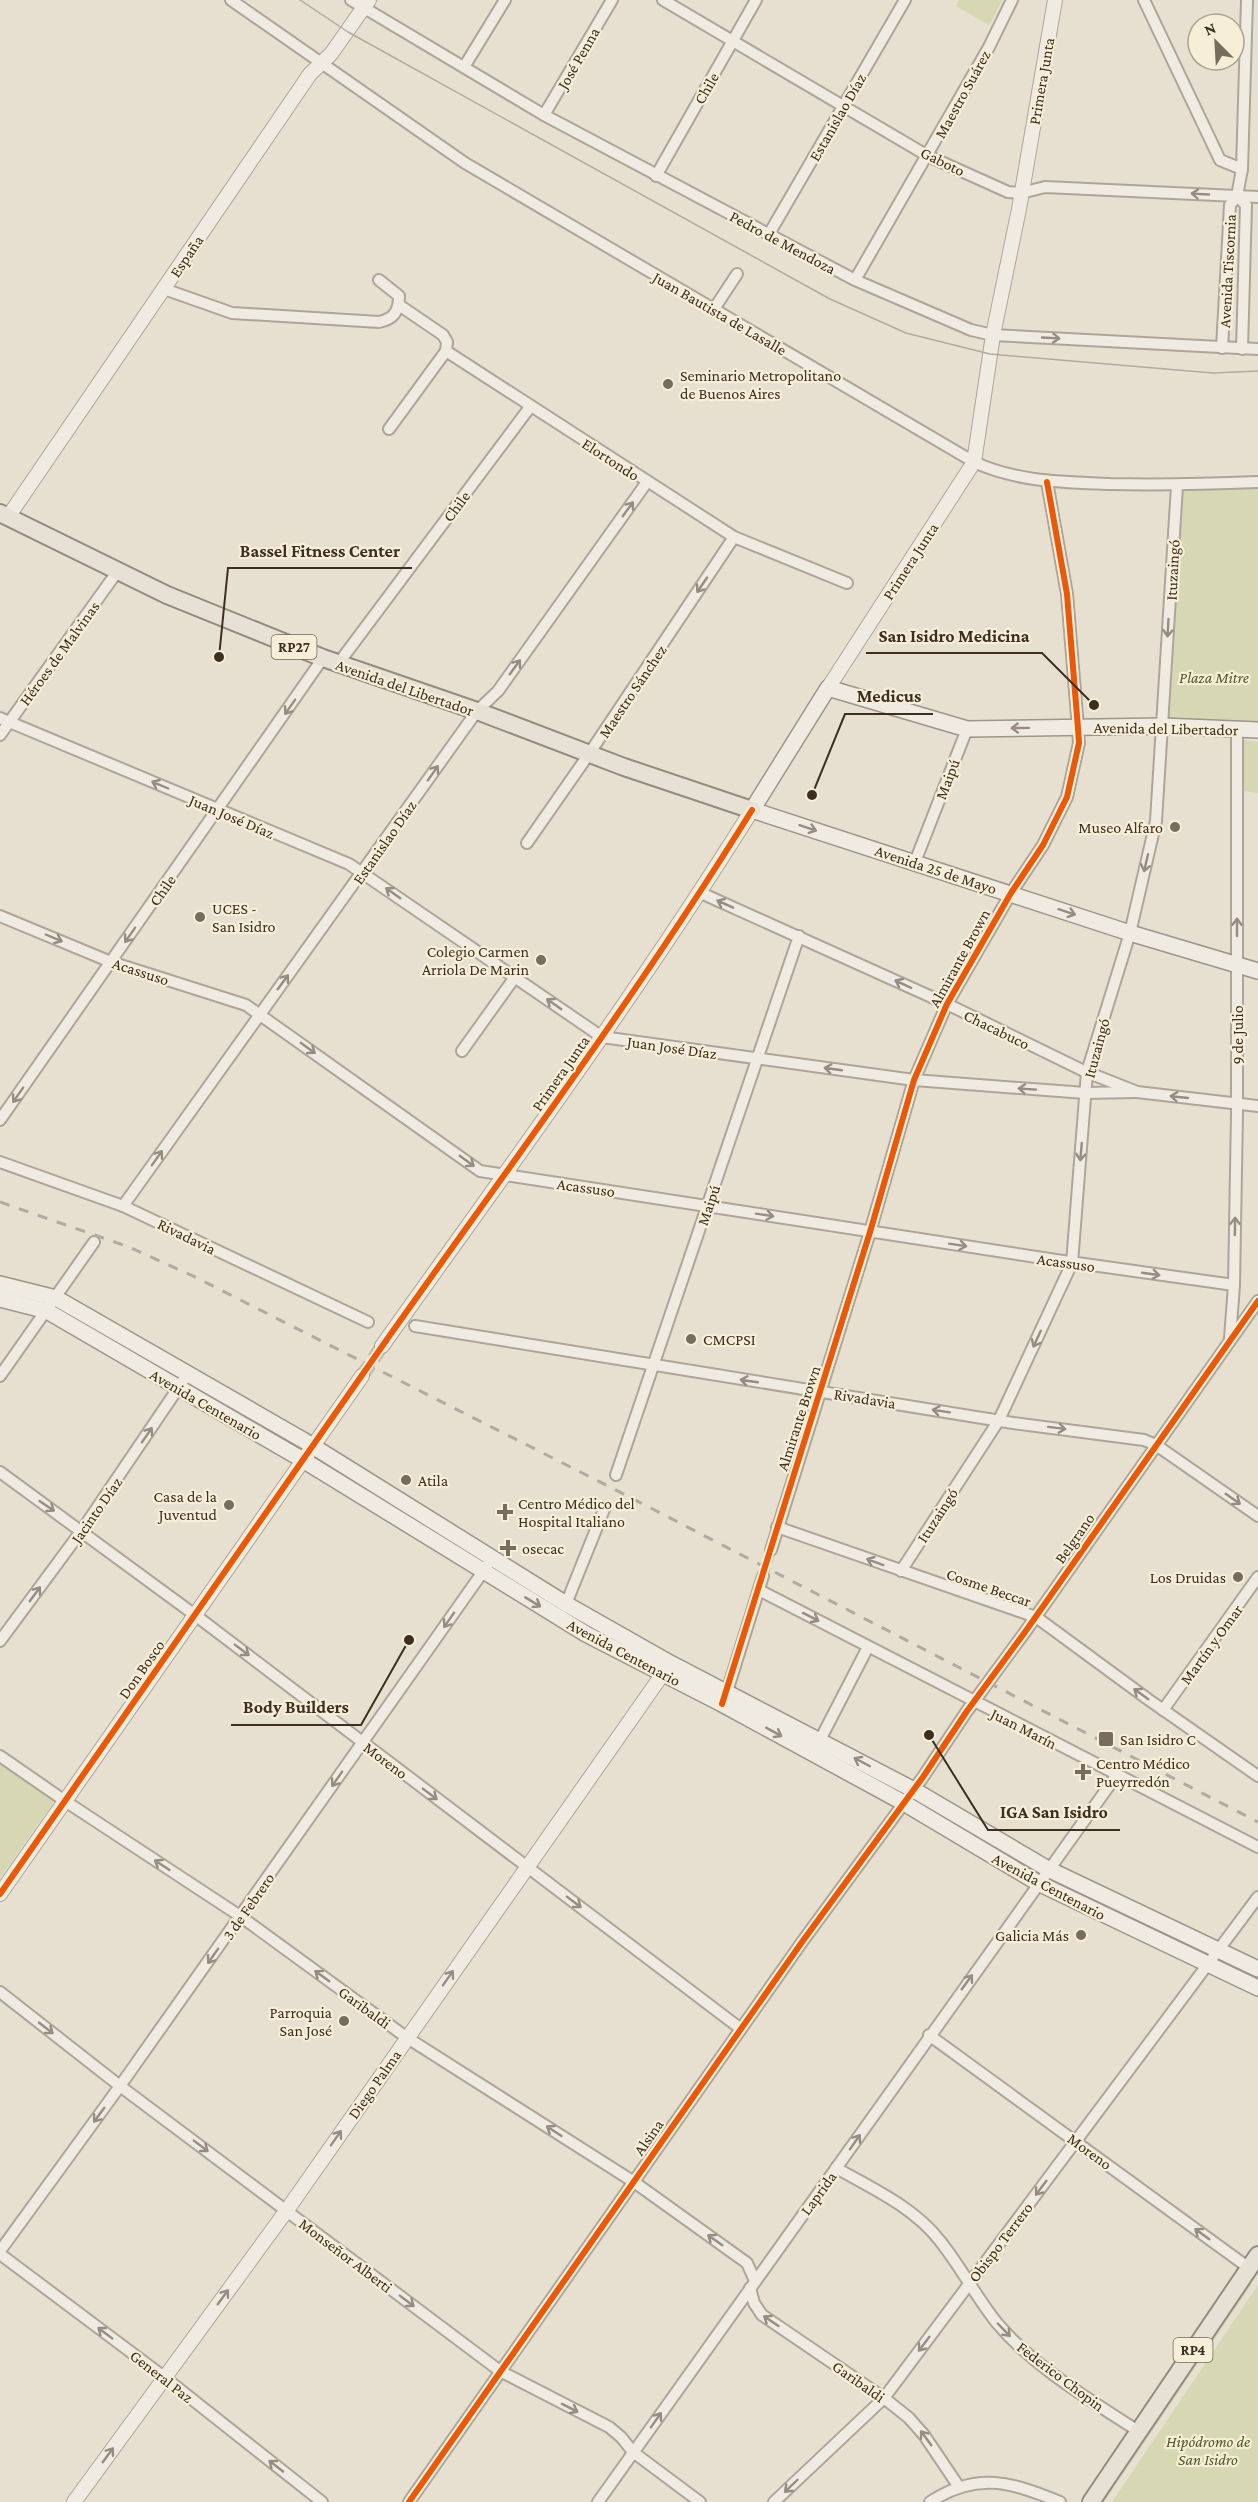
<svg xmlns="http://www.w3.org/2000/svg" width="1258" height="2502" font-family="'Crimson Pro',serif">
<rect width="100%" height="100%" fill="#e7e0d1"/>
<g fill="#d6d7b3">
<polygon points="959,0 1003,0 989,25 956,6"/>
<polygon points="1258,488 1258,724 1167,721 1181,490"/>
<polygon points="1244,740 1258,742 1258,793 1244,791"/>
<polygon points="0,1761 55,1800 0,1878"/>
<polygon points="1249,2282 1252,2284 1104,2502 1100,2502"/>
<polygon points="1258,2285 1258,2502 1112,2502"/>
</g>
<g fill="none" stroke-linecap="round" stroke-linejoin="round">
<polyline stroke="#c5bcae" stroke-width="10" stroke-dasharray="10 5" stroke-linecap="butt" points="763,1576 771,1550"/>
<polyline stroke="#c5bcae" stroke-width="14" stroke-dasharray="14 7" stroke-linecap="butt" points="362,1376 382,1346"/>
<g stroke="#ada599" stroke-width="14">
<g id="minor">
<path d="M 231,0 L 465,163 L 974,462 C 1017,482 1063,482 1110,484 C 1159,485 1208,484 1258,482"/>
<polyline points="351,0 544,115 855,280 971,330 993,335 1258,349"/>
<polyline points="663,0 928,156 1008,192 1021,193 1045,187 1258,197"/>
<polyline points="1144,0 1220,160 1242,169"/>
<polyline points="464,67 505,0"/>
<polyline points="544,115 612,0"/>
<polyline points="656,176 756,0"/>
<polyline points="1237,196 1246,205 1242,349"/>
<polyline points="769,234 905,0"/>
<polyline points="855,280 989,47 1012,0"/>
<path d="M 164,289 L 232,313 L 379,322 C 394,319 399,311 399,296 L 379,280"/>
<polyline points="399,305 443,335 447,342 446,351 734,537 847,583"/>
<polyline points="714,309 737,274"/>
<polyline points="1222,348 1230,205 1237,196 1242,169 1247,0"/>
<polyline points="389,429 446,351"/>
<polyline points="338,664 530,407"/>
<polyline points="0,718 349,864 602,1037 914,1080 1085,1093 1137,1092"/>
<polyline points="0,735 117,572"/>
<polyline points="527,843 589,754 734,537"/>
<polyline points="915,862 967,729"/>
<polyline points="701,893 947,1004 1084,1071 1137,1092 1258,1106"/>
<polyline points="0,916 111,962 246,1005 480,1171 1056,1260 1234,1285"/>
<polyline points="462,1051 515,977"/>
<polyline points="0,1120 323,658"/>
<polyline points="0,1162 123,1206 368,1322"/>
<polyline points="123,1206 477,711 498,691 647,482"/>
<polyline points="415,1326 1013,1423 1144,1440 1156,1445 1258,1516"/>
<polyline points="1230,1338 1234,1285 1237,1113 1237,728"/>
<polyline points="0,1376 94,1242"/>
<polyline points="0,1472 195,1615 741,2029"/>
<polyline points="616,1475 799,936"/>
<polyline points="777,1527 1036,1617 1149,1700 1258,1776"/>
<polyline points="771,1550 870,1232 914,1080 947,1004 1011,893 1043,845 1067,797 1079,743 1078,728 1067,594 1047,482"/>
<polyline points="901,1571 999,1420 1072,1263 1087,1072 1130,933 1156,821 1177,486"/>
<polyline points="759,1590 1258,1847"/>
<polyline points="566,1604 605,1507"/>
<polyline points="0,1641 82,1530 187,1375"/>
<polyline points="725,1698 763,1576"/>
<polyline points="1163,1710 1258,1577"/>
<polyline points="820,1740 868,1647"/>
<polyline points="0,1756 65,1801 240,1916 406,2037 634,2182 747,2263 755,2281"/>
<polyline points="0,1992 120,2086 500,2371 609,2427 621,2437 633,2452 700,2502"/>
<polyline points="929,2035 1249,2268"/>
<path d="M 836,2168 C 872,2188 915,2208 940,2241 C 961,2267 976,2297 997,2323 C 1035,2368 1089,2399 1138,2431"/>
<polyline points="0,2251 120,2086 487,1566"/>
<polyline points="0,2254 164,2377 322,2502"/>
<polyline points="750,2288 754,2303 762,2315 884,2398 909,2418 924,2435 959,2487"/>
<polyline points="409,2502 802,1942 923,1777 967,1711 1025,1632 1258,1301"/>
<polyline points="598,2502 1116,1776"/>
<polyline points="774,2502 884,2398 1258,1897"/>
<path d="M 930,2502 C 977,2471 1011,2482 1060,2502"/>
</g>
</g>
<g stroke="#ada599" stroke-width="16">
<g id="tertiary">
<polyline points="8,517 310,74 331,54 369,0"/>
<polyline points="828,688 974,462 993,335 1019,209 1055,0"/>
<path d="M 382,1346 C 508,1169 637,994 752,810"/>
<polyline points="0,1894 362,1376"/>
<polyline points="74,2502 287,2210 669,1665"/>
</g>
</g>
<g stroke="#9c958a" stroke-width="18">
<g id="secondary">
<polyline points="1258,730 1163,726 967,729 828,688 752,810 1130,933 1258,971"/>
<polyline points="0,1284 56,1298 303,1440 566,1604 670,1663 914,1790 1048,1869 1258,1969"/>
<polyline points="0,1299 47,1311 303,1460 586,1634 722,1704 904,1803 1038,1883 1258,1988"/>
</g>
</g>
<g stroke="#928b80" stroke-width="20">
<g id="primary">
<polyline points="0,513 167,595 323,658 477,711 624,767 752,810"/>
<polyline points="1091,2502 1258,2255"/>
</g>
</g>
<use href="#minor" stroke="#efebe3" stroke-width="10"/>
<use href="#tertiary" stroke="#efebe3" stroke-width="14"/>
<use href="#secondary" stroke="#efebe3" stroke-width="15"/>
<use href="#primary" stroke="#e6e1d4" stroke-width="16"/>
<polyline stroke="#afaaa2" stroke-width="1.5" points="300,0 348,32 830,299 906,333 990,354 1213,373 1258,371"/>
<polyline stroke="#afaaa2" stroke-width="3" stroke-dasharray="10 10" stroke-linecap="butt" points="0,1202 129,1247 193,1276 612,1488 1258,1822"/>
<g stroke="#f7eed8" stroke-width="10">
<g id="cycleway">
<polyline points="722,1704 870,1232 914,1080 947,1004 1011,893 1043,845 1067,797 1079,743 1078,728 1067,594 1047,482"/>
<path d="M 0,1894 C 129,1711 255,1527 383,1345 C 508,1168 638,994 752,810"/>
<polyline points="409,2502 802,1942 923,1777 967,1711 1025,1632 1258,1301"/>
</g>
</g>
<use href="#cycleway" stroke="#e8590c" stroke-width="6"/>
</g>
<defs><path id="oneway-shaft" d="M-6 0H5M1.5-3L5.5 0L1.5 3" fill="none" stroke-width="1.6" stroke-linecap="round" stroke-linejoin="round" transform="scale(1.5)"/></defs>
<g stroke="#968c82">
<use href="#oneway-shaft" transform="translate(1200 194) rotate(-177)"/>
<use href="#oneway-shaft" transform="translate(1051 338) rotate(3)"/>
<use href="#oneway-shaft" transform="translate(628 509) rotate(-54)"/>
<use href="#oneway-shaft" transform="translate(702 585) rotate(124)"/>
<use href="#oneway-shaft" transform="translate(1168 628) rotate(93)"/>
<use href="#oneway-shaft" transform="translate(515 667) rotate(-54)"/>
<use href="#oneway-shaft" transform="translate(290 707) rotate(125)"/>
<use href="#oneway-shaft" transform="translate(1020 728) rotate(179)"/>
<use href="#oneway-shaft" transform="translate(433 773) rotate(-55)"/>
<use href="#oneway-shaft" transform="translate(160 785) rotate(-157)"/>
<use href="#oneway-shaft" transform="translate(808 828) rotate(18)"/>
<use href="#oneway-shaft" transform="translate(1146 863) rotate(103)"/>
<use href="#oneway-shaft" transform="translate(393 893) rotate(-145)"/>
<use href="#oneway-shaft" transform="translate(725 904) rotate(-156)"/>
<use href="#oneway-shaft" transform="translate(1067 912) rotate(18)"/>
<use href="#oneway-shaft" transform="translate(1237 927) rotate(-90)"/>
<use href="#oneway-shaft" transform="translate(130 935) rotate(125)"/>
<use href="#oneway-shaft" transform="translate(54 938) rotate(23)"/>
<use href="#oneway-shaft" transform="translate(283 982) rotate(-54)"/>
<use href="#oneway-shaft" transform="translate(903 984) rotate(-155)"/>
<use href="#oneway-shaft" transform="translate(554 1004) rotate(-145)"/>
<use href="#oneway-shaft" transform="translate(308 1048) rotate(36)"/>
<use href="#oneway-shaft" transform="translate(833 1069) rotate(-172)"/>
<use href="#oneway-shaft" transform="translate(1027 1089) rotate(-176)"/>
<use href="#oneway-shaft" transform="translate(18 1095) rotate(125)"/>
<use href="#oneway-shaft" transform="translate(1179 1097) rotate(-174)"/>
<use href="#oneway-shaft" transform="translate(1081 1152) rotate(95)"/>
<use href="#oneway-shaft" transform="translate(157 1158) rotate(-55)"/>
<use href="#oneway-shaft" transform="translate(467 1161) rotate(36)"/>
<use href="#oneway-shaft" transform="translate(765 1215) rotate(9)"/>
<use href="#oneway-shaft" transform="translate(1235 1226) rotate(-89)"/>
<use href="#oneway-shaft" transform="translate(958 1245) rotate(9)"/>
<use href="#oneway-shaft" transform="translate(1151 1274) rotate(8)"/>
<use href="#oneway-shaft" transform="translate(1037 1339) rotate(115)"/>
<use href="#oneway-shaft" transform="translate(749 1381) rotate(-172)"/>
<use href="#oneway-shaft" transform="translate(941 1411) rotate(-171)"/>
<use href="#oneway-shaft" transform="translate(1057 1428) rotate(7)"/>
<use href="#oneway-shaft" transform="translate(147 1435) rotate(-55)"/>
<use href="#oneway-shaft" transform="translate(1233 1499) rotate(35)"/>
<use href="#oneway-shaft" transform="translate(47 1506) rotate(34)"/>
<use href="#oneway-shaft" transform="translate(875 1562) rotate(-160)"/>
<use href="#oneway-shaft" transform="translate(35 1594) rotate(-54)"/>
<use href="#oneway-shaft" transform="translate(533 1602) rotate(31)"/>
<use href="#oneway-shaft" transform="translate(811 1617) rotate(27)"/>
<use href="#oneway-shaft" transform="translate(449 1620) rotate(125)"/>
<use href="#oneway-shaft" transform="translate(242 1650) rotate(37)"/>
<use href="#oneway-shaft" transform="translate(1141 1694) rotate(-144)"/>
<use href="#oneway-shaft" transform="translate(774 1732) rotate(29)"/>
<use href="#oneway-shaft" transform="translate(862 1762) rotate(-152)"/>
<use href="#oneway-shaft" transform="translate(337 1779) rotate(125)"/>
<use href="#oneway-shaft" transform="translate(430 1794) rotate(37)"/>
<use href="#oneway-shaft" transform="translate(162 1865) rotate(-147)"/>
<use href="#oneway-shaft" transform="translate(574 1902) rotate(37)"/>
<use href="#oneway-shaft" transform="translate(213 1956) rotate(125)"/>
<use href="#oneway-shaft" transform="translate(322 1976) rotate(-144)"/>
<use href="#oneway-shaft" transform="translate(448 1978) rotate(-55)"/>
<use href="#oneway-shaft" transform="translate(967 1982) rotate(-54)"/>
<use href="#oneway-shaft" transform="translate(46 2028) rotate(38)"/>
<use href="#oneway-shaft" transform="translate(99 2115) rotate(126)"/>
<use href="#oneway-shaft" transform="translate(554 2131) rotate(-147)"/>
<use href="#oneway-shaft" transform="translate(336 2138) rotate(-55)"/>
<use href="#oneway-shaft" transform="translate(855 2142) rotate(-55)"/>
<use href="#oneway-shaft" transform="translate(201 2146) rotate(37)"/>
<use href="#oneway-shaft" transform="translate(1041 2188) rotate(127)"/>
<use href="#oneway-shaft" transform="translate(1202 2234) rotate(-144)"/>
<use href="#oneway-shaft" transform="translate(715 2240) rotate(-145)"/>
<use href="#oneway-shaft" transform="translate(223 2297) rotate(-54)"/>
<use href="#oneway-shaft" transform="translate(407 2301) rotate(37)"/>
<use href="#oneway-shaft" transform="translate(771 2321) rotate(-146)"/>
<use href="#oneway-shaft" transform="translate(1004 2330) rotate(46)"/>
<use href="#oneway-shaft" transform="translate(105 2333) rotate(-143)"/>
<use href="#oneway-shaft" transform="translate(924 2344) rotate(127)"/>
<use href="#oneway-shaft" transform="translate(570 2408) rotate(27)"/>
<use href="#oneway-shaft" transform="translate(656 2420) rotate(-55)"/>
<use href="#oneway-shaft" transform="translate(926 2438) rotate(-126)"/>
<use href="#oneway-shaft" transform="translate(108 2455) rotate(-54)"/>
<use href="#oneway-shaft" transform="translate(276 2466) rotate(-142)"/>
<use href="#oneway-shaft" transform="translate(791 2486) rotate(136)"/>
</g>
<g fill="#786c5e" stroke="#f7eed8" stroke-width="2">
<circle cx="668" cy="384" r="6"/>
<circle cx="1175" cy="827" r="6"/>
<circle cx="200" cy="917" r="6"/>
<circle cx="541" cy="960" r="6"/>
<circle cx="691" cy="1339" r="6"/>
<circle cx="406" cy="1480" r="6"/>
<circle cx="229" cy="1505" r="6"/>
<path d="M502 1503h6v6h6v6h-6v6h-6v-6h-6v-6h6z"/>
<path d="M505 1539h6v6h6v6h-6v6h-6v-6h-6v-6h6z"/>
<circle cx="1238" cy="1577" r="6"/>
<rect x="1098" y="1731" width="16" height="16" rx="3"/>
<path d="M1080 1763h6v6h6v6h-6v6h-6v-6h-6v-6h6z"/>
<circle cx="1081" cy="1935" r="6"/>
<circle cx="344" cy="2021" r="6"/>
</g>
<g text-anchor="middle" stroke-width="4.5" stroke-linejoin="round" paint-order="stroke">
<g fill="#f7eed8" stroke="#756857" stroke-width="1.5">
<rect x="271.5" y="635" width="45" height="24" rx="4.5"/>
<rect x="1173.5" y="2338" width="39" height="24" rx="4.5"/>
</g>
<g font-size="15" font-weight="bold" fill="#3d2e20">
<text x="294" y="652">RP27</text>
<text x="1193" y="2355">RP4</text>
</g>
<g font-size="16" fill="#3d2e20" stroke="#f7eed8">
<text transform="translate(578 58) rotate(-60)" y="6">José Penna</text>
<text transform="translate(1041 81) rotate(-80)" y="6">Primera Junta</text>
<text transform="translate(706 88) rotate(-60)" y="6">Chile</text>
<text transform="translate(962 94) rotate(-61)" y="6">Maestro Suárez</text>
<text transform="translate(837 117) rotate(-60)" y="6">Estanislao Díaz</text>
<text transform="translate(943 161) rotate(26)" y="6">Gaboto</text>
<text transform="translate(783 242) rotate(28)" y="6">Pedro de Mendoza</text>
<text transform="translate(186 256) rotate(-56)" y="6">España</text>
<text transform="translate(1227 271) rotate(-87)" y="6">Avenida Tiscornia</text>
<text transform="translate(720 313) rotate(30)" y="6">Juan Bautista de Lasalle</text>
<text transform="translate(611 459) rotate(33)" y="6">Elortondo</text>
<text transform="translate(456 506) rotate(-53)" y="6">Chile</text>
<text transform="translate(910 561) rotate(-57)" y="6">Primera Junta</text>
<text transform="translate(1172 570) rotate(-87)" y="6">Ituzaingó</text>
<text transform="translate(59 653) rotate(-54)" y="6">Héroes de Malvinas</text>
<text transform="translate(405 687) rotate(19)" y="6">Avenida del Libertador</text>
<text transform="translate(632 691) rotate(-56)" y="6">Maestro Sánchez</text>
<text transform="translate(1166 728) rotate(1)" y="6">Avenida del Libertador</text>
<text transform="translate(947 779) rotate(-69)" y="6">Maipú</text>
<text transform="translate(232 816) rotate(23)" y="6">Juan José Díaz</text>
<text transform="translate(384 842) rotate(-55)" y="6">Estanislao Díaz</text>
<text transform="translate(936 869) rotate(18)" y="6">Avenida 25 de Mayo</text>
<text transform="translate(162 890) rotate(-55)" y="6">Chile</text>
<text transform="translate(959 958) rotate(-61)" y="6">Almirante Brown</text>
<text transform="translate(141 971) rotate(18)" y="6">Acassuso</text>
<text transform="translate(997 1029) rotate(26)" y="6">Chacabuco</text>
<text transform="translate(1237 1035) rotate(-90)" y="6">9 de Julio</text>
<text transform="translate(672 1047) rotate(8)" y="6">Juan José Díaz</text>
<text transform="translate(1096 1048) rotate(-75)" y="6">Ituzaingó</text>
<text transform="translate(560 1073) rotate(-55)" y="6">Primera Junta</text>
<text transform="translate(586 1187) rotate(8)" y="6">Acassuso</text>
<text transform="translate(708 1205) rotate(-71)" y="6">Maipú</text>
<text transform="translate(187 1236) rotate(26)" y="6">Rivadavia</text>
<text transform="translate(1066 1262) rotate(8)" y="6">Acassuso</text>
<text transform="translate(865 1398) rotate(9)" y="6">Rivadavia</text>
<text transform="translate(206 1404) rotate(30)" y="6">Avenida Centenario</text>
<text transform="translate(798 1418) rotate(-72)" y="6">Almirante Brown</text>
<text transform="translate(96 1510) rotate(-55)" y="6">Jacinto Díaz</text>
<text transform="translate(937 1515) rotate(-57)" y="6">Ituzaingó</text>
<text transform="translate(1074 1538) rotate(-55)" y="6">Belgrano</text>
<text transform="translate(989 1587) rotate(19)" y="6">Cosme Beccar</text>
<text transform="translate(1211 1644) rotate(-54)" y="6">Martín y Omar</text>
<text transform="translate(624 1652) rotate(28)" y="6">Avenida Centenario</text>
<text transform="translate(141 1669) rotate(-55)" y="6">Don Bosco</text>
<text transform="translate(1024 1728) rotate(27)" y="6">Juan Marín</text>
<text transform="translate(386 1760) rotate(37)" y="6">Moreno</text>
<text transform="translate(1049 1886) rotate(28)" y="6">Avenida Centenario</text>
<text transform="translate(248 1906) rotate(-55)" y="6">3 de Febrero</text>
<text transform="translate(365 2007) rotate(36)" y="6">Garibaldi</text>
<text transform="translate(374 2084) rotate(-55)" y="6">Diego Palma</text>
<text transform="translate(648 2137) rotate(-55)" y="6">Alsina</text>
<text transform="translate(1090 2151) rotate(36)" y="6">Moreno</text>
<text transform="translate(818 2193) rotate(-54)" y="6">Laprida</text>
<text transform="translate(1000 2242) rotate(-53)" y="6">Obispo Terrero</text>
<text transform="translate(346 2255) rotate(37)" y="6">Monseñor Alberti</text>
<text transform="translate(162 2376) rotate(38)" y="6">General Paz</text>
<text transform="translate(1061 2376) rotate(37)" y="6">Federico Chopin</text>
<text transform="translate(859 2381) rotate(35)" y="6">Garibaldi</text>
</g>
<g font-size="16" fill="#3d2e20" stroke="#f7eed8" text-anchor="start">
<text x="680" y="381">Seminario Metropolitano<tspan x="680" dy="18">de Buenos Aires</tspan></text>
<text x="1163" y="833" text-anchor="end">Museo Alfaro</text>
<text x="212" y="914">UCES -<tspan x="212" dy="18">San Isidro</tspan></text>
<text x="529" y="957" text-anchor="end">Colegio Carmen<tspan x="529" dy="18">Arriola De Marin</tspan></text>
<text x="703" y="1345">CMCPSI</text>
<text x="418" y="1486">Atila</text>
<text x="217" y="1502" text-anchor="end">Casa de la<tspan x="217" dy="18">Juventud</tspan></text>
<text x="518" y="1509">Centro Médico del<tspan x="518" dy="18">Hospital Italiano</tspan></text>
<text x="522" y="1554">osecac</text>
<text x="1226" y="1583" text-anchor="end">Los Druidas</text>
<text x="1120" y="1745">San Isidro C</text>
<text x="1096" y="1769">Centro Médico<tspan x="1096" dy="18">Pueyrredón</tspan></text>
<text x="1069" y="1941" text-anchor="end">Galicia Más</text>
<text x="332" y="2018" text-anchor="end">Parroquia<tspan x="332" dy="18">San José</tspan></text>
</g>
<g font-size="16" font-style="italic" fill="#4d5a26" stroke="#f7eed8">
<text x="1214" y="683">Plaza Mitre</text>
<text x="1208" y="2447">Hipódromo de<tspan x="1208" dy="18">San Isidro</tspan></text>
</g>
</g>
<path fill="none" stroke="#3d2e20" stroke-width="2" d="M219 657L228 568H412M1094 705L1042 653H866M812 795L845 714H933M409 1640L361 1725H231M929 1735L988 1830H1120"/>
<g fill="#3d2e20" stroke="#f7eed8" stroke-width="2">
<circle cx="219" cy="657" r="6"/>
<circle cx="1094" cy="705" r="6"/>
<circle cx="812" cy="795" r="6"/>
<circle cx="409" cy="1640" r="6"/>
<circle cx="929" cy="1735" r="6"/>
</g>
<g font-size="18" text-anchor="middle" font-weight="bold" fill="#3d2e20" stroke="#f7eed8" stroke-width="4.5" stroke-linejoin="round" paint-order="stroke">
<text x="320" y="557">Bassel Fitness Center</text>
<text x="954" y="642">San Isidro Medicina</text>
<text x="889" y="702">Medicus</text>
<text x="296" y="1713">Body Builders</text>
<text x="1054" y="1818">IGA San Isidro</text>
</g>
<g transform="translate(1216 42) rotate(336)"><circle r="28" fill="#f7eed8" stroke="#ada18e" stroke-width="1.5"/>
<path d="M0-4.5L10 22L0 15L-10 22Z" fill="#786c5e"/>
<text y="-9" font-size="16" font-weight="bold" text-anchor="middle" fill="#3d2e20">N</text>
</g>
</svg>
